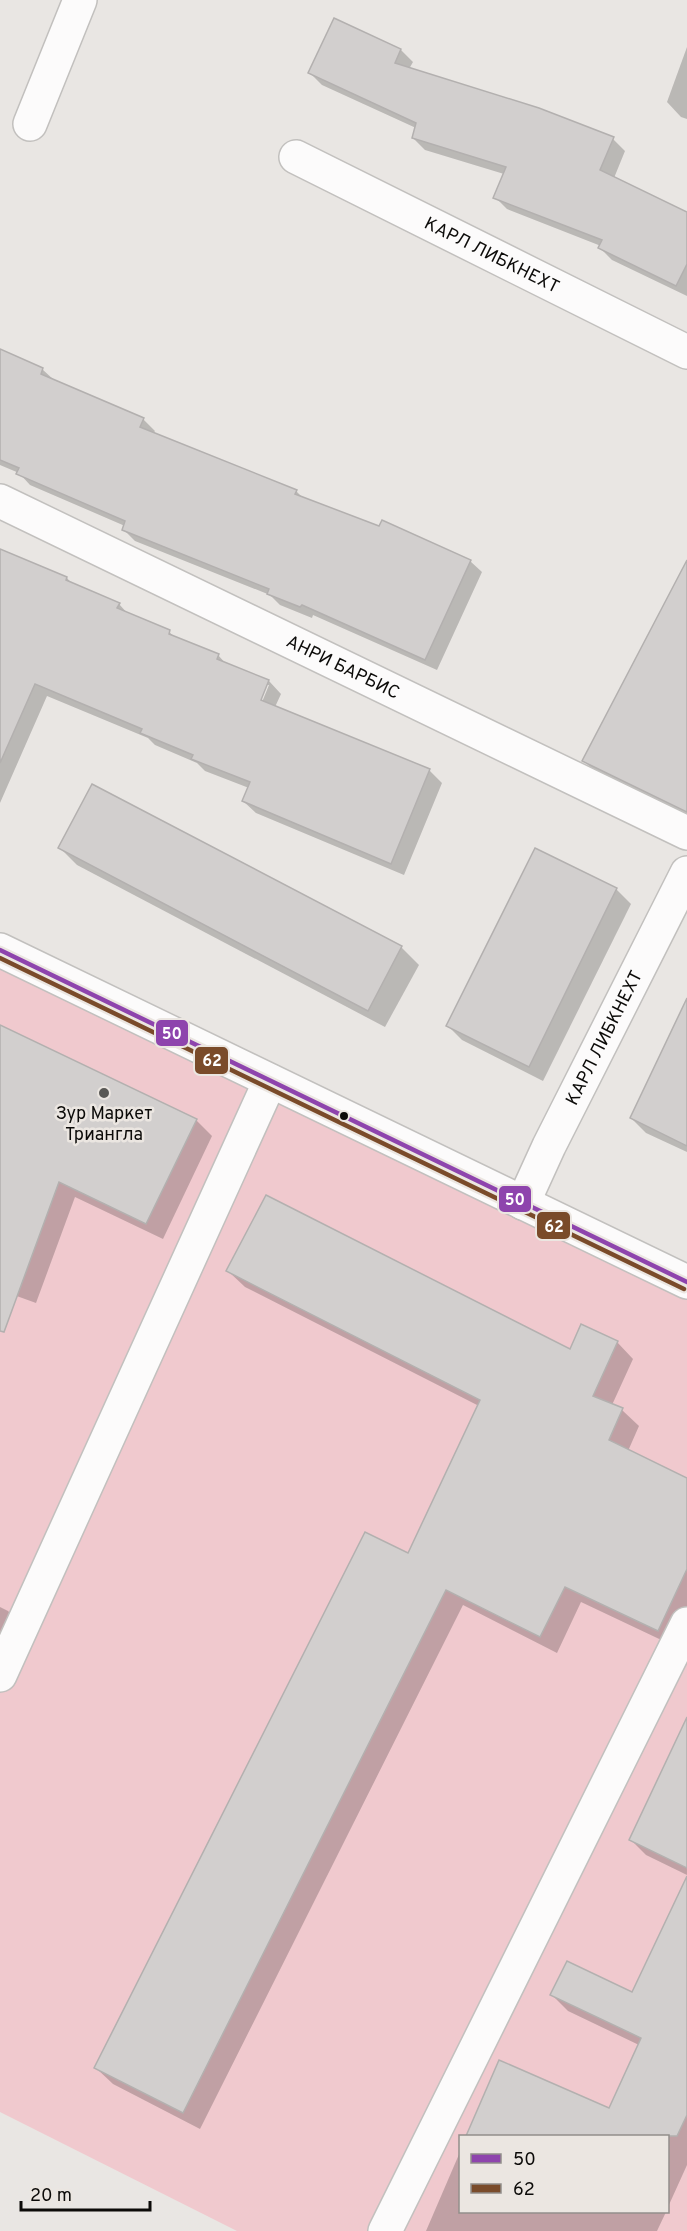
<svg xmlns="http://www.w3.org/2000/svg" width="687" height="2231" font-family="Overpass,sans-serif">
<rect width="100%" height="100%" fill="#e9e6e3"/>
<path fill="#f0c9ce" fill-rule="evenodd" d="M 0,960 L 687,1286 L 687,2231 L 237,2231 L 0,2112 ZM 460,2136 L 668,2136 L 668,2212 L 460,2212 Z"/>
<g fill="#0003" fill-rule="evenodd">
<polygon points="687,47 687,119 681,117 667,102"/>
<polygon points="401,50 413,62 409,69 613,139 625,151 614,178 687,213 687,296 612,260 600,248 601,246 507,209 495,197 504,174 425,150 413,138 416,128 322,85 310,73"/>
<polygon points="0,350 42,369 54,380 143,419 155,431 153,434 296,491 304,499 470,561 482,572 437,670 313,615 312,618 280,605 270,595 135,541 123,529 125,526 30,485 19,473 0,465"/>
<path d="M 0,550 L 67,578 L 73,585 L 119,604 L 129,615 L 169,632 L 176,638 L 218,655 L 227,665 L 269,681 L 281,694 L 275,707 L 430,771 L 442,783 L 404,875 L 256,813 L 243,801 L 249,788 L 205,771 L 197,763 L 155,745 L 148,738 L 47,696 L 0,803 ZM 266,685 L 269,685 L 260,707 L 257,706 Z"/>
<polygon points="687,564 687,820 601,778 584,761"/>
<polygon points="93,786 402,948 419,965 385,1027 77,865 60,848"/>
<polygon points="535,850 616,889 631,904 543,1081 462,1040 448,1026"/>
<polygon points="687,1002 687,1152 646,1133 631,1118"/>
<polygon points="0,1027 196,1120 212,1136 163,1239 75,1197 36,1303 0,1290"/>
<polygon points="228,1271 571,1351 617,1342 633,1359 612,1405 622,1410 639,1426 628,1451 687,1480 687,1620 674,1646 581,1602 557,1653 463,1605 200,2129 113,2084 96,2068 409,1555 479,1406 245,1287"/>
<polygon points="0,1607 8,1611 19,1622 0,1663"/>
<polygon points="687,1779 687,1875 646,1855 630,1839"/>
<polygon points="687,1879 687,2165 668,2207 668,2136 467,2136 500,2062 610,2110 639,2045 568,2011 552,1995 632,1994"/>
<polygon points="460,2152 460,2212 666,2212 657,2231 426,2231"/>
</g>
<g fill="#d2cfce" stroke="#b3b0af" stroke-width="1.5">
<polygon points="334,18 401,49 395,63 539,108 614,137 600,170 687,212 687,264 676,286 598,248 602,240 493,198 506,167 412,138 416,123 308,73"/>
<polygon points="0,349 43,368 41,374 144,418 140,427 297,490 295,494 379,526 382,520 471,560 425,660 302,605 300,607 267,594 269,589 122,530 125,521 16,474 19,468 0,460"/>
<polygon points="0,549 67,577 66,580 120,603 117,608 170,630 169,634 219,654 217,659 269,680 261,700 430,769 391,864 242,801 250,782 191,759 193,755 140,733 142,729 35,684 0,763"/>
<polygon points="687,560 687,812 582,761"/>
<polygon points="92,784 402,946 368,1011 58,848"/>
<polygon points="535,848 617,888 529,1067 446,1026"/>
<polygon points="687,998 687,1146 630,1118"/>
<polygon points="0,1025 197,1119 146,1224 59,1182 4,1332 0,1331"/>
<polygon points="266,1195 570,1349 581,1324 618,1341 593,1396 623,1408 609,1440 687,1478 687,1569 658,1631 565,1587 540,1637 446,1590 183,2113 94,2068 365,1532 408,1553 480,1400 226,1271"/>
<polygon points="687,1717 687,1868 629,1840"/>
<polygon points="687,1876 687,2115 677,2136 466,2136 499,2060 609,2108 641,2038 550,1995 567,1961 632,1992"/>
</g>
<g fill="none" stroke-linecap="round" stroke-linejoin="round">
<g stroke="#c2c0be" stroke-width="36">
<g id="minor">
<polyline points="30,124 80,0"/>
<path id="s1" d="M 296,157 L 687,352"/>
<path id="s2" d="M 0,501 L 687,833"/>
<path id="s3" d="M 523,1203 L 549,1146 L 687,873"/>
<polyline points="0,1675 270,1081"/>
<polyline points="385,2231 687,1624"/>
</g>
</g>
<g stroke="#c2c0be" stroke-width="36">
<polyline id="major" points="0,950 687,1282"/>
</g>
<use href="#minor" stroke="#fcfbfb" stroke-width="33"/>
<use href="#major" stroke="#fcfbfb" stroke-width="33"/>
<g stroke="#ebe6e1" stroke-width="9">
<polyline id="bus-1" points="0,950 687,1282"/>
</g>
<g stroke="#ebe6e1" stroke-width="9">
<polyline id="bus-2" points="0,958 684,1289"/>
</g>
<use href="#bus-1" stroke="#8e44ad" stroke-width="4.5"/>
<use href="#bus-2" stroke="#7a4b2a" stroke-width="4.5"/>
</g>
<circle fill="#595855" stroke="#ebe6e1" stroke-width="2" cx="104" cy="1093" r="6"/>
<circle fill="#0c0b09" stroke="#ebe6e1" stroke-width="2" cx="344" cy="1116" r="5"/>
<g text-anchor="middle" stroke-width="5" stroke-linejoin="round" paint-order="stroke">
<g font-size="18" fill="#0c0b09" stroke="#ebe6e1">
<text dy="6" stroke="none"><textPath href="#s1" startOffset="219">КАРЛ ЛИБКНЕХТ</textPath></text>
<text dy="6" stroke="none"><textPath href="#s2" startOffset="381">АНРИ БАРБИС</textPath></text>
<text dy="6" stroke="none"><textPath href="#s3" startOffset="184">КАРЛ ЛИБКНЕХТ</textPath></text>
</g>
<g font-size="18" fill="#0c0b09" stroke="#ebe6e1">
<text x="104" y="1119">Зур Маркет<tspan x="104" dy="21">Триангла</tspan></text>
</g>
</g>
<g stroke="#ebe6e1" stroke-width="2">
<rect x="155" y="1019" width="34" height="28" rx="6" fill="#8e44ad"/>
<rect x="194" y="1046" width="35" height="29" rx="6" fill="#7a4b2a"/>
<rect x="498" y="1185" width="34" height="28" rx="6" fill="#8e44ad"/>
<rect x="536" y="1211" width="35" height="29" rx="6" fill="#7a4b2a"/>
</g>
<g font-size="16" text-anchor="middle" font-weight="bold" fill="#fff">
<text x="172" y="1039">50</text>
<text x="212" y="1066">62</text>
<text x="515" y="1205">50</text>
<text x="554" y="1232">62</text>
</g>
<rect x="459" y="2135" width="210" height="78" fill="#ebe6e1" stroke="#928e8b" stroke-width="1.5"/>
<rect x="471" y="2154" width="30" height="9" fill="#8e44ad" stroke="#928e8b" stroke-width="1.5"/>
<text x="513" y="2165" font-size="18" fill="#0c0b09">50</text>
<rect x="471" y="2184" width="30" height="9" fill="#7a4b2a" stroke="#928e8b" stroke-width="1.5"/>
<text x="513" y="2195" font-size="18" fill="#0c0b09">62</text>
<path d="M21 2201v9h129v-9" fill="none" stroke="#0c0b09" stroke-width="3"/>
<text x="30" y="2201" font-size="18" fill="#0c0b09" stroke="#ebe6e1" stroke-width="4.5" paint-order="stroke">20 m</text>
</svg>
